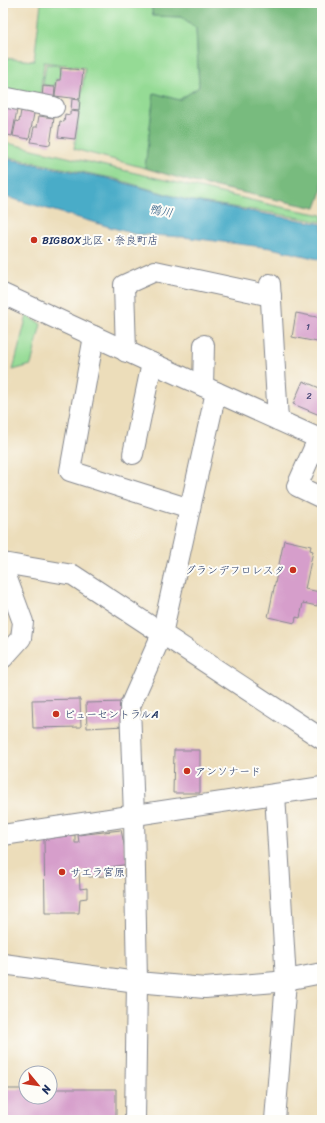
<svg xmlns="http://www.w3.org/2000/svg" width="325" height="1123" font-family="Sriracha,'Klee One',sans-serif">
<rect width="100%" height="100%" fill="#fdfcf7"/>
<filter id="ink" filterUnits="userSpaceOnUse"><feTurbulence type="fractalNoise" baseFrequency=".025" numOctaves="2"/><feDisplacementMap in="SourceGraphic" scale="8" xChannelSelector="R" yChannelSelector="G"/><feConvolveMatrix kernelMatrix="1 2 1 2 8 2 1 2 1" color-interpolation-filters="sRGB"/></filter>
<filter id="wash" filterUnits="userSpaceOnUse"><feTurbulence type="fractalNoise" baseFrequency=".012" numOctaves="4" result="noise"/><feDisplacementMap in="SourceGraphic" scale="16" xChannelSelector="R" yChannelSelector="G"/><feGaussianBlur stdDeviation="0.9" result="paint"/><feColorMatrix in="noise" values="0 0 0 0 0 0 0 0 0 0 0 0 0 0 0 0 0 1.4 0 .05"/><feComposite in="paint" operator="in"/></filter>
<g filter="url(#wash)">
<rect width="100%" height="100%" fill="#ecddba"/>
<g fill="#95db95" stroke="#58857a">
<polygon points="41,3 151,3 153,16 182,17 196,28 199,87 179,100 154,93 145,168 74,149 85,68 44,62 40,98 3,90 3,58 34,61"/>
<polygon points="46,64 61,66 60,79 56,79 55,86 43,85"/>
<polygon points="3,142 276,206 322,215 322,222 273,213 187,200 112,178 3,156"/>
<polygon points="27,315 41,324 31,365 13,370"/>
</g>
<polygon fill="#78bb7e" stroke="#4a756e" points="151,3 322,3 322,191 316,208 193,182 145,168 154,93 179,100 199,87 196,28 182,17 153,16"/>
<polygon fill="#49acc8" stroke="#326e93" points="3,158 106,178 186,200 322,224 322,260 271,248 183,237 134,234 3,196"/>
<g id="blocks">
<g fill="#d69ecb">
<polygon points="61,68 83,70 80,99 55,96 57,80 60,80"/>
<polygon points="43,86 55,87 54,99 42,98"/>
<polygon points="72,99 80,100 79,111 71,110"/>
<polygon points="3,102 17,110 12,136 3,134"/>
<polygon points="21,111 34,114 29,139 13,136 16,121 19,122"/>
<polygon points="70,111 79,112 75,139 58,137 60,121 64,122 65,114 70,115"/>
<polygon points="39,116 54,118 50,145 31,142 34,127 37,127"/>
<polygon points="296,313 322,318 322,343 292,337"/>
<polygon points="303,381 322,389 322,416 293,404"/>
<polygon points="284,540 311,546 310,550 313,551 305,589 320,592 317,606 303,603 300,618 296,617 295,623 268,617"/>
<polygon points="80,699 81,727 33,728 32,700"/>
<polygon points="123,702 124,726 87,728 86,703"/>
<polygon points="174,750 200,750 200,793 173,793"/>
<polygon points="121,830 128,864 105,868 105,876 89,877 88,872 79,871 80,889 87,888 87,898 80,899 79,913 45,913 44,839 75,835 75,843 79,843 78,835"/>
<polygon points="3,1089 26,1089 26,1097 50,1097 50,1089 116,1089 116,1120 3,1120"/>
</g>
</g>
</g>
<g filter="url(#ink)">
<use href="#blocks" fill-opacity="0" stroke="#84868c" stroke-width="1"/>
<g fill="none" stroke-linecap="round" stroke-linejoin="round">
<g stroke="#84868c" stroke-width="22">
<g id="minor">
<polyline points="3,97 54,107"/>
<polyline points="270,284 278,420"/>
<polyline points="3,294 152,363 322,440"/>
<polyline points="94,336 70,471 190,509"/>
<polyline points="126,352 124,285 155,271 271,296"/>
<polyline points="203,386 204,345"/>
<polyline points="318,439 297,486 322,498"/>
<polyline points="133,454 152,363"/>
<polyline points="3,563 73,575 322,739"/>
<polyline points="3,568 23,622 21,638 3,658"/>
<polyline points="275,794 286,981 275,1120"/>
<polyline points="3,835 322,787"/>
<polyline points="3,964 137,982 205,988 276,982 322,973"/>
<polyline points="135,1120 137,982 134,816 130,706 162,634 216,392"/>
</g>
</g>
<use href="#minor" stroke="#fff" stroke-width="20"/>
</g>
</g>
<g fill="#c8321e" stroke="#fdfcf7" stroke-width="1.5">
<circle cx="34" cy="240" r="4"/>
<circle cx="293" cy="570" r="4"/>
<circle cx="56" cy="714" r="4"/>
<circle cx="187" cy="771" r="4"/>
<circle cx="62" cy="872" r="4"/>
</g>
<g text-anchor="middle" stroke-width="4" stroke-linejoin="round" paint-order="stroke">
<g font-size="9" fill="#4a4b79">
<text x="308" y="330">1</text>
<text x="309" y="399">2</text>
</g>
<g font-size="11" fill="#1b2f5e" stroke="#fdfcf7" text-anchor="start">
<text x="42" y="244">BIGBOX北区・奈良町店</text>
<text x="285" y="574" text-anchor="end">グランデフロレスタ</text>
<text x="64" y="718">ビューセントラルA</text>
<text x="195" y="775">アンソナード</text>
<text x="70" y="876">サエラ宮原</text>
</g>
<g font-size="12" font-style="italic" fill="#2b5b83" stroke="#fdfcf7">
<text transform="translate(161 211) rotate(10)" y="4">鴨川</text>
</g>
</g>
<rect width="325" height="1123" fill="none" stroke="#fdfcf7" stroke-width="16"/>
<g transform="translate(38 1085) rotate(119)"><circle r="19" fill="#fdfcf7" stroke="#a3aaba"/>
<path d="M0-3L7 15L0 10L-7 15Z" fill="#c8321e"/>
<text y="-6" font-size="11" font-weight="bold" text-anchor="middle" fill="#1b2f5e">N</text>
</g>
</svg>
